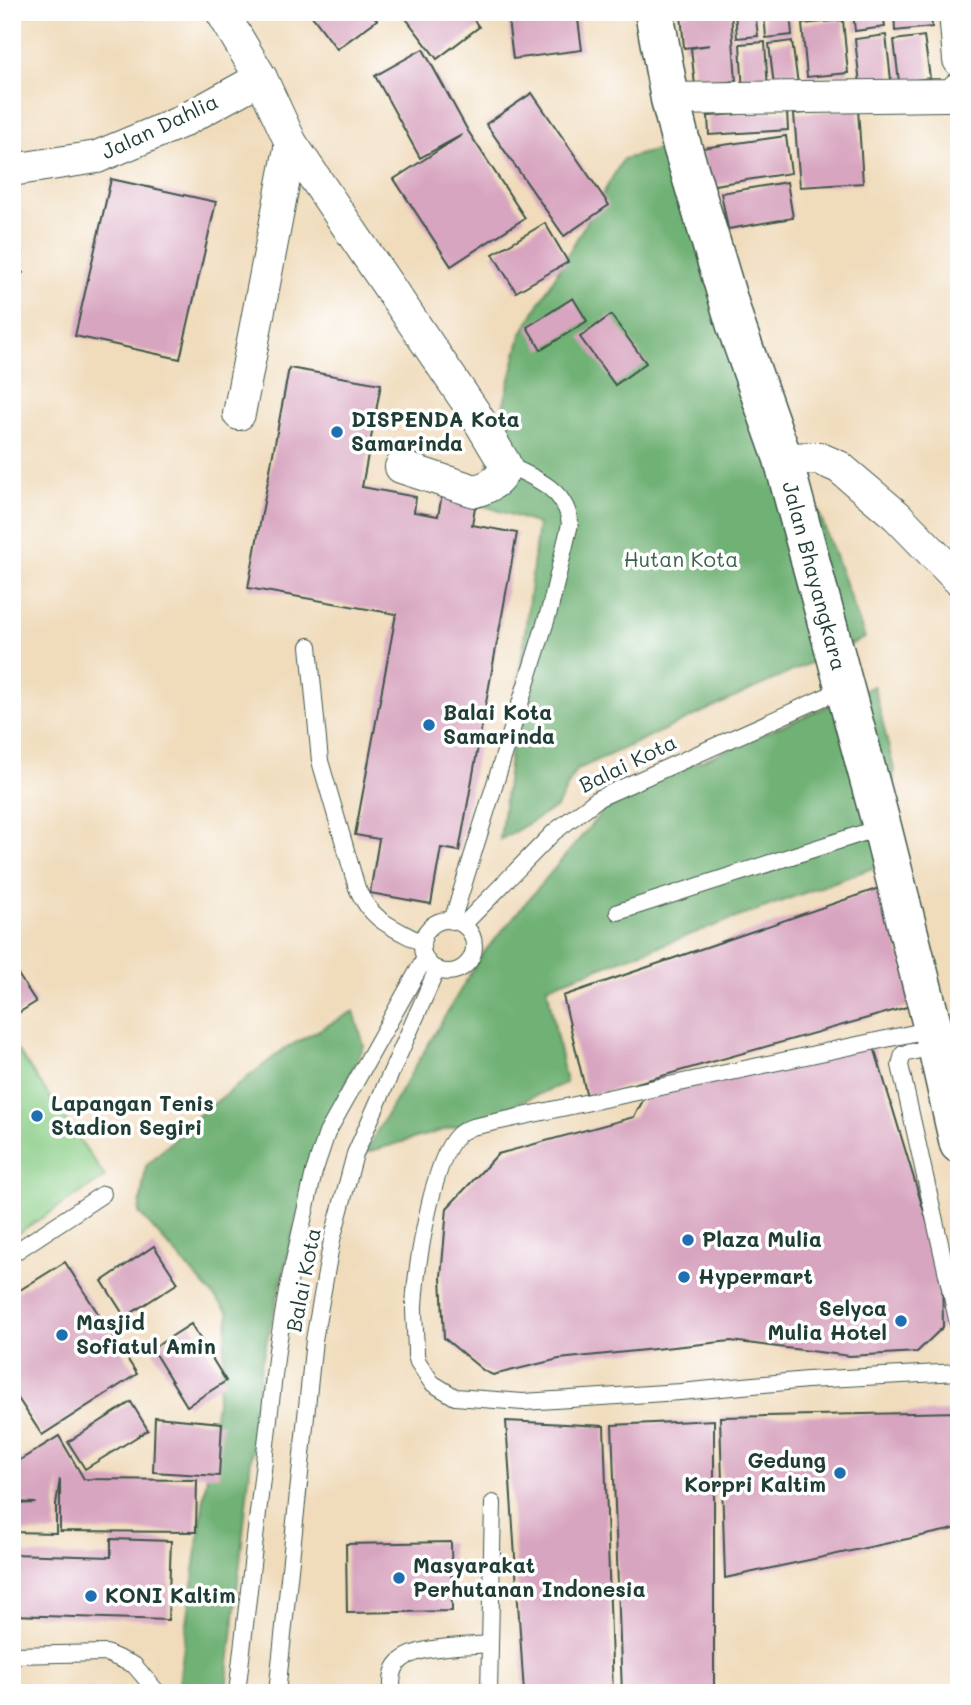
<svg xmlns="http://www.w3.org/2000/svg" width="971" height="1705" font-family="Mali,sans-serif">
<rect width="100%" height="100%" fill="#fff"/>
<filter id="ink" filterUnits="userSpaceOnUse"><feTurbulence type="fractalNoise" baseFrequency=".0143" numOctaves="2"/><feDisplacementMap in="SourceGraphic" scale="14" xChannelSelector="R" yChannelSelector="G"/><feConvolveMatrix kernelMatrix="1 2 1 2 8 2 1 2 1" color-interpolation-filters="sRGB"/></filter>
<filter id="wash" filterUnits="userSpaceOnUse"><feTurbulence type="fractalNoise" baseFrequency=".00686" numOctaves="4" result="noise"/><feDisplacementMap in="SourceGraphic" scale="28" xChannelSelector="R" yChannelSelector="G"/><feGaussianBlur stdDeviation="1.57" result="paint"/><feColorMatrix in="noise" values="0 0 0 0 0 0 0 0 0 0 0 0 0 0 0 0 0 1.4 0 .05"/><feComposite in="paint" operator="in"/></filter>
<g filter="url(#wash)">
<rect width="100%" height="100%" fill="#f0dbbb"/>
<polygon fill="#8ace87" stroke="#54865e" stroke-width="2" points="18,1051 105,1177 12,1237 12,1054"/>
<g fill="#6fb174" stroke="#477754" stroke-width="2">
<polygon points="684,143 865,638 576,770 557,807 500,840 538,524 479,504 521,335 623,159"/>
<polygon points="874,686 894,770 889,862 547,987 566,1083 478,1120 364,1153 480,957 613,799"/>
<polygon points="354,1011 364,1046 311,1159 261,1365 226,1693 178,1690 229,1313 139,1213 146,1166 198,1116 284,1049"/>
</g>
<g id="blocks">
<g fill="#d8a5c0">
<polygon points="309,12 371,12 377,20 337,49"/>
<polygon points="401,12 468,12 479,27 437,59"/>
<polygon points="507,12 577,12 582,50 513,59"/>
<polygon points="696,12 731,12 736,81 695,86 691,48 710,45 684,48 681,14"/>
<polygon points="735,12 755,12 758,36 737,38"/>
<polygon points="764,12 790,12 792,35 766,38"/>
<polygon points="798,12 843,12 843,15 798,17"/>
<polygon points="853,12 883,12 885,27 855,31"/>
<polygon points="894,12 931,12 932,27 895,31"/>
<polygon points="843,20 848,73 807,77 802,24"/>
<polygon points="886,35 891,80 860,84 855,39"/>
<polygon points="924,36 930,78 899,82 894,40"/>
<polygon points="792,41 798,84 774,86 769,44"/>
<polygon points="765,42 768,91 743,93 740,44"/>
<polygon points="423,49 468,131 525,218 451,266 394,179 462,135 420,158 375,76"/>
<polygon points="532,93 609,205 564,236 486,124"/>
<polygon points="858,109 863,183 800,187 794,114"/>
<polygon points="787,111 788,130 709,135 708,116"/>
<polygon points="786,136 791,173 708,186 702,148"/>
<polygon points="111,179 216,202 180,359 75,336"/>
<polygon points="787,182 793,218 728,229 721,193"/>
<polygon points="545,223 568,262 516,292 493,254"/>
<polygon points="573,298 587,321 541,350 527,327"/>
<polygon points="611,315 646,363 615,385 580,337"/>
<polygon points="289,368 381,384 362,487 416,497 414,512 438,516 442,495 476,501 472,525 517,533 459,851 441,848 431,904 370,893 379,839 355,835 396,614 248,588"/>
<polygon points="882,887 914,1005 587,1097 563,996"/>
<polygon points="12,965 36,1002 12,1017"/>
<polygon points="874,1047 942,1271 943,1327 917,1352 850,1356 731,1341 559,1359 493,1375 484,1371 444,1338 441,1277 447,1208 498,1154 634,1117 646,1095"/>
<polygon points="154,1246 178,1283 125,1317 102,1281"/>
<polygon points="65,1262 137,1374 42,1435 12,1389 12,1295"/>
<polygon points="191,1324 226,1381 187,1406 152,1349"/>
<polygon points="131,1402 148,1430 85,1469 68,1442"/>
<polygon points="959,1412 959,1528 725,1578 720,1417"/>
<polygon points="155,1417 222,1423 219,1476 153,1472"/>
<polygon points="714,1420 714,1693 622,1693 612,1425"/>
<polygon points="506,1421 604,1426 613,1693 524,1693"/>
<polygon points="59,1436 84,1479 197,1480 196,1532 60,1531 60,1479 56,1504 56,1533 12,1532 12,1504 36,1503 12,1502 12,1465"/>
<polygon points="111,1539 171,1541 168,1620 12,1615 12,1554 111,1557"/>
<polygon points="451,1542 452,1611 347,1613 346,1544"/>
</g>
</g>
</g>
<g filter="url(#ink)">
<use href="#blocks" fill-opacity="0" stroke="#3e5548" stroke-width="2"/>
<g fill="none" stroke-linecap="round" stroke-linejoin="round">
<g stroke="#3e5548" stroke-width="18">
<g id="lane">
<path d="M 309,646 L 320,761 L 357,888 C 371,921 392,927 422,943"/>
<polyline points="618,912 882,827"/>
<circle cx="448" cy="946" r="26"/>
<path d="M 452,921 L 550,608 L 570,524 C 567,489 533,477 505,464"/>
<polyline points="463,925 554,832 599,798 843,689"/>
<path d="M 933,1029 L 472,1127 C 467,1129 462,1131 458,1135 C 432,1159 416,1270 414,1306 C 414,1322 416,1339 416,1355 L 418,1362 L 432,1383 L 455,1397 L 523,1402 L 680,1392 L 807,1380 L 959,1372"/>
<polyline points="936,1046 903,1054 900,1065 959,1328"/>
<polyline points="12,1254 103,1194"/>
<polyline points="12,1655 106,1653 134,1665 158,1693"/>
<polyline points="237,1693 277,1350 287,1291 314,1172 327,1133 425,958"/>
<polyline points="277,1693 314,1340 332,1240 355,1154 437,969"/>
<path d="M 392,1693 C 392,1684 391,1673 397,1665 C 410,1645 467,1646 489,1644"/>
<polyline points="489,1693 493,1503"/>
</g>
</g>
<g stroke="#3e5548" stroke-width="34">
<g id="street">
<path d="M 222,12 L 261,78 L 291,143 L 474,412 L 505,464 C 503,480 490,487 475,491 L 401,467"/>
<polyline points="955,12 959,60"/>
<polyline points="670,99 946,95 951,95 959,88"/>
<polyline points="12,170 97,157 181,122 261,78"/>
<polyline points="239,414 291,143"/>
<polyline points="783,459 818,458 839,467 897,516 959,580"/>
</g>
</g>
<g stroke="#3e5548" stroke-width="41">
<polyline id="secondary" points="654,12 670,99 680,139 736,326 783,459 882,827 933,1029 959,1144"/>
</g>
<polyline stroke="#3e5548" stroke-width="4.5" stroke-dasharray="2 5" stroke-linecap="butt" points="16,195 22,278"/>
<use href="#lane" stroke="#fff" stroke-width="16"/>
<use href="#street" stroke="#fff" stroke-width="32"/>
<use href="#secondary" stroke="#fff" stroke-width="38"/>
</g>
</g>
<g fill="#1f6fb2" stroke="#fff" stroke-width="2.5">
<circle cx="337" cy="432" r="7"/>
<circle cx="429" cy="725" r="7"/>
<circle cx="37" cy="1116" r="7"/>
<circle cx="688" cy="1240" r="7"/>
<circle cx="684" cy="1277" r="7"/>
<circle cx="901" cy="1321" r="7"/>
<circle cx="62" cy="1335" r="7"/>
<circle cx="840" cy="1473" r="7"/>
<circle cx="399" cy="1578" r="7"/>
<circle cx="91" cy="1596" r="7"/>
</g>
<g text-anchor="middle" stroke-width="7" stroke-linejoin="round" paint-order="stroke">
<g font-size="21" fill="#1f3d34" stroke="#fff">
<text transform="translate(160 127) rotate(-25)" y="7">Jalan Dahlia</text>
<text transform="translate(814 576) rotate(75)" y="7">Jalan Bhayangkara</text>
<text transform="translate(628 764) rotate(-26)" y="7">Balai Kota</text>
<text transform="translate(304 1280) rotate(-79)" y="7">Balai Kota</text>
</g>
<g font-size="21" font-weight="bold" fill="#1f3d34" stroke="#fff" text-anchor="start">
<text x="351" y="427">DISPENDA Kota<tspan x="351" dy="24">Samarinda</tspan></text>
<text x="443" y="720">Balai Kota<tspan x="443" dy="24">Samarinda</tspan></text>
<text x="51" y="1111">Lapangan Tenis<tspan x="51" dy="24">Stadion Segiri</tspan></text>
<text x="702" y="1247">Plaza Mulia</text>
<text x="698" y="1284">Hypermart</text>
<text x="887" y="1316" text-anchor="end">Selyca<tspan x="887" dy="24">Mulia Hotel</tspan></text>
<text x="76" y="1330">Masjid<tspan x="76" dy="24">Sofiatul Amin</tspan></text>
<text x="826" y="1468" text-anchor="end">Gedung<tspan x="826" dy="24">Korpri Kaltim</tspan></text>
<text x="413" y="1573">Masyarakat<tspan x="413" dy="24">Perhutanan Indonesia</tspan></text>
<text x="105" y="1603">KONI Kaltim</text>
</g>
<g font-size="21" fill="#3a6149" stroke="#fff">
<text x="681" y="567">Hutan Kota</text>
</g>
</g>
<rect width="971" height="1705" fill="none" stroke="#fff" stroke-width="42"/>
</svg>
